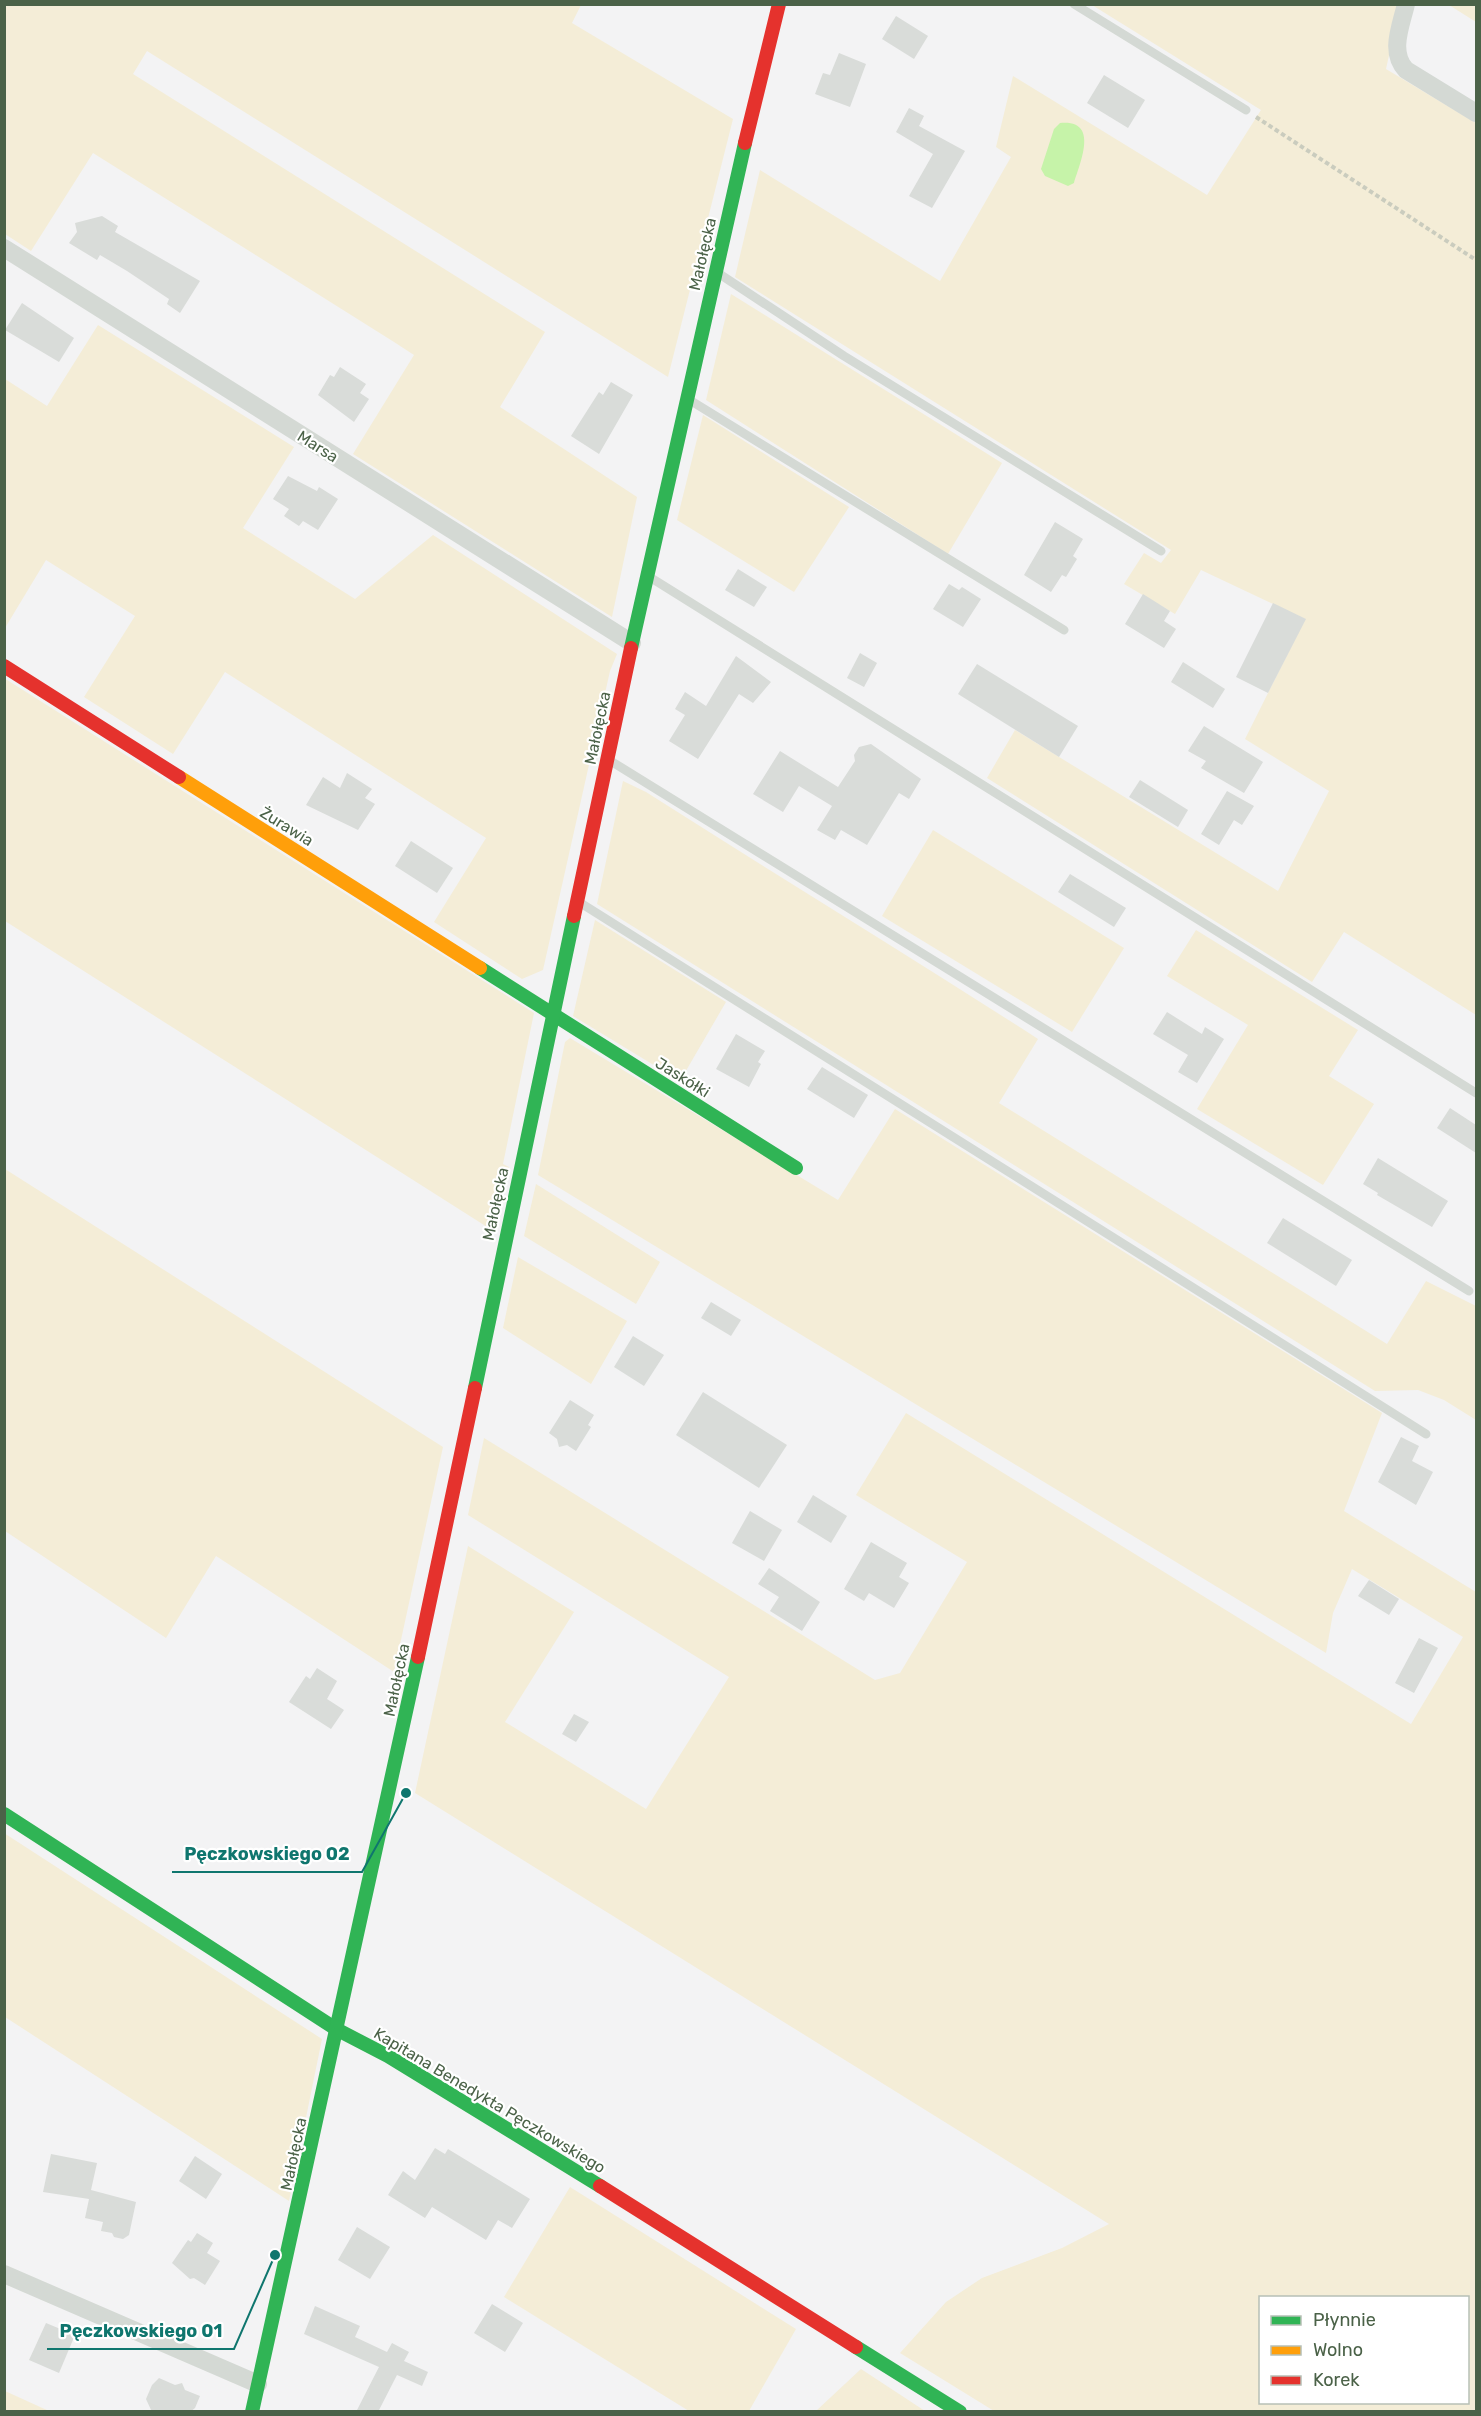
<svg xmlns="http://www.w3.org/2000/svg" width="1481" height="2416" font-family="Rubik,sans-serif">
<rect width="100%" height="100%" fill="#f3f3f4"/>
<g fill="#f4edd7" fill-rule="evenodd">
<polygon points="4,5 581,5 572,23 733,119 668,377 147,51 133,74 545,332 500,407 637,497 612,617 353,454 414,355 394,342 93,153 31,251 5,234"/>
<polygon points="1092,5 1400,5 1386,69 1476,123 1476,1015 1344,932 1312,982 987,778 1015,730 1278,891 1329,791 1245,739 1305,619 1201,570 1175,614 1124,584 1144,553 1161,563 1171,550 735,277 760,170 940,281 1011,157 996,147 1013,76 1207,195 1261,110"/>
<polygon points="1449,5 1476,5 1476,22"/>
<polygon points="731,294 1002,463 948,554 706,400"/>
<polygon points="98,325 294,447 243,528 355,599 433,535 617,654 610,671 543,970 522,979 434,922 486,838 225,672 173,754 84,697 135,616 46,560 5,628 5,379 47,406"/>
<polygon points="703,415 849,507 794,592 677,520"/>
<polygon points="4,678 534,1013 503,1164 509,1167 495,1232 5,921"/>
<path d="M 623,781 L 646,792 C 776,875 908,955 1038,1039 L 999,1103 L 1387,1344 L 1426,1281 L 1476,1306 L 1476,1420 L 1444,1400 L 1418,1390 L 1375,1391 L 597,904 Z"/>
<polygon points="933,830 1124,948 1072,1032 882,916"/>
<polygon points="595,920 726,1002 680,1081 573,1016"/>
<polygon points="1196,930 1358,1030 1329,1076 1374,1104 1323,1185 1197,1109 1248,1025 1167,976"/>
<path d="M 570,1038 L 838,1200 L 895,1109 L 1382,1413 L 1344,1511 L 1476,1592 L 1476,2411 L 994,2411 L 900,2353 L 946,2302 L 982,2278 L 1062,2248 L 1109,2224 L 415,1793 L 468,1546 L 574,1612 L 505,1722 L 646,1809 L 729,1677 L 468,1515 L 484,1438 L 875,1680 L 900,1673 L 967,1562 L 856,1495 L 906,1413 L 1411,1724 L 1463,1637 L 1352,1569 L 1333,1613 L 1326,1653 L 538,1175 L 565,1042 ZM 1260,2298 L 1468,2298 L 1468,2402 L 1260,2402 Z"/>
<polygon points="5,1169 443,1447 394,1672 216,1556 166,1638 5,1531"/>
<polygon points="536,1184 660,1262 636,1304 524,1236"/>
<polygon points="518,1257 627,1321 591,1384 503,1328"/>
<polygon points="4,1833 322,2039 289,2201 5,2017"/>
<polygon points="570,2187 796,2329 749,2411 689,2411 504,2297"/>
<polygon points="861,2369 925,2411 926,2411 816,2411"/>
<polygon points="4,2391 5,2391 49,2411 5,2411"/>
</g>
<path fill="#c6f3a9" d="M 1060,123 C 1100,119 1080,163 1074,183 L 1068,186 L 1045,176 L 1041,169 L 1054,129 Z"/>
<g fill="#d9dcd9">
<polygon points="896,16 928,36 914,59 882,39"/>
<polygon points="839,53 866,64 850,107 815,94 823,73 830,75"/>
<polygon points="1104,75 1145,100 1128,128 1087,103"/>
<polygon points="909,108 924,116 919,126 965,151 932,208 909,196 933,154 896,132"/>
<polygon points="102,216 118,226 115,232 200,281 180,313 167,304 169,299 127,271 100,255 97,260 69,243 77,232 75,223"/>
<polygon points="22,303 74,338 59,362 5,330"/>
<polygon points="340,367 366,384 360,393 369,399 354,422 318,395 330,375 334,377"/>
<polygon points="611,382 633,395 599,454 571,436 599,392 603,395"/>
<polygon points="288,476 317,491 319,487 338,499 318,530 303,521 299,526 284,516 289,509 273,499"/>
<polygon points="1055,522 1083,539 1073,556 1077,559 1066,577 1062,575 1051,592 1024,575"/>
<polygon points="738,569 767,587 754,607 725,590"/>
<polygon points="949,584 959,590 962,587 981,599 963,627 933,609"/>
<polygon points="1143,594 1170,611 1164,621 1176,629 1164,648 1125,624"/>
<polygon points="1273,603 1306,619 1268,693 1236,677"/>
<polygon points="860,653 877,663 864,687 847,678"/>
<polygon points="736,656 771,682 753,703 739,694 698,759 669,741 685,715 675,709 685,692 706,706"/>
<polygon points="1183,662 1225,689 1213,708 1171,682"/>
<polygon points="977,664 1078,726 1059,757 958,694"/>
<polygon points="1204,726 1263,762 1244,793 1201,768 1206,761 1188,751"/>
<polygon points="871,744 921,779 909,799 899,793 867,845 841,830 835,840 817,830 832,806 799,786 783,812 753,794 780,751 838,787 855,761 854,755 859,747"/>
<polygon points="347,773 372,789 365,798 375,804 358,830 306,805 323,777 340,788"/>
<polygon points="1140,780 1188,810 1178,827 1129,797"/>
<polygon points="1227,791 1254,806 1242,825 1234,820 1219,845 1201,834"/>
<polygon points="411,841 453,868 437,893 395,866"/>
<polygon points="1070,874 1126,908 1114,927 1058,892"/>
<polygon points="1167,1012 1202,1034 1205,1027 1224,1039 1197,1083 1178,1072 1188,1055 1153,1034"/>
<polygon points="736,1034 765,1051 758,1062 761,1064 749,1087 716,1069"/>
<polygon points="822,1067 868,1095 854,1118 807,1089"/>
<polygon points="1450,1108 1476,1125 1476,1153 1437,1128"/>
<polygon points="1378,1158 1448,1201 1432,1227 1377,1195 1378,1193 1363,1184"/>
<polygon points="1283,1218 1352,1260 1336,1286 1267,1243"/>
<polygon points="711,1302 741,1320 731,1336 701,1318"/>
<polygon points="633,1336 664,1355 644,1386 614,1367"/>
<polygon points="703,1392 787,1445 759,1488 676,1435"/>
<polygon points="570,1400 594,1415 588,1425 591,1427 576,1451 567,1445 559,1447 557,1439 549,1433"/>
<polygon points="1401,1437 1419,1446 1412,1461 1433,1472 1416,1505 1378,1482"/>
<polygon points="813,1495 847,1516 831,1543 797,1522"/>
<polygon points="750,1511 782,1530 764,1561 732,1543"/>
<polygon points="871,1542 907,1563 899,1577 909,1583 894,1608 869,1593 864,1601 844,1589"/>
<polygon points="769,1568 820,1602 802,1631 770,1611 779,1597 758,1584"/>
<polygon points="1369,1580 1399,1599 1389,1615 1358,1596"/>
<polygon points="1419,1638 1438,1648 1414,1693 1395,1683"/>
<polygon points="317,1668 337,1681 327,1699 344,1710 331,1729 289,1702 306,1676 310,1679"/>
<polygon points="574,1714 589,1722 576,1742 562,1734"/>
<polygon points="435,2148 445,2154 448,2149 530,2199 512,2228 498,2220 486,2240 432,2207 425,2218 388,2195 403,2171 415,2180"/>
<polygon points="51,2154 97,2163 91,2190 136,2202 129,2235 123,2239 114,2237 112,2233 101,2231 103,2222 85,2218 89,2199 43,2192"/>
<polygon points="195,2156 222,2174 206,2199 179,2181"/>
<polygon points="357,2227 390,2247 370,2279 338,2260"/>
<polygon points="197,2233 213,2243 207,2253 220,2261 205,2285 194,2278 190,2279 172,2263 188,2240 191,2242"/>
<polygon points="492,2304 523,2323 505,2352 474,2333"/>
<polygon points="315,2306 360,2326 355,2337 387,2352 392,2343 409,2352 404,2361 428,2372 422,2386 397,2375 378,2412 356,2412 379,2367 304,2334"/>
<polygon points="46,2323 75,2335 59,2373 29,2360"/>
<polygon points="159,2378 175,2385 182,2383 185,2390 200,2396 195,2408 190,2412 152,2412 146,2399 152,2385"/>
</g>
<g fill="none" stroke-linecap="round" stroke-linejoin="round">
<polyline stroke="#caccbe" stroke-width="4" stroke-dasharray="4.5 3" stroke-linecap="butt" points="1256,117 1476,260"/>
<g stroke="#d4d9d4" stroke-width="9">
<polyline points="1074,4 1246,110"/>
<polyline points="718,273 844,356 1161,551"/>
<polyline points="688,399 1064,630"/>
<polyline points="648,576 1476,1093"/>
<polyline points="609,760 1469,1291"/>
<polyline points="579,902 1426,1434"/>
</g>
<g stroke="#d4d9d4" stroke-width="18">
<path d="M 1406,4 C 1401,26 1389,52 1406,70 L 1476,113"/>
<polyline points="4,248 632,643"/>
<polyline points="4,2274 258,2384"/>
</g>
<g stroke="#30b455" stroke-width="14">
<polyline points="631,648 745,143"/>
<polyline points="480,968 796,1168"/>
<polyline points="475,1388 574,916"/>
<polyline points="4,1814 336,2029 388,2056 600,2186"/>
<polyline points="856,2347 960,2412"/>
<polyline points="252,2412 418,1657"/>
</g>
<polyline stroke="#ff9f0a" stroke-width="14" points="179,777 480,968"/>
<g stroke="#e5322d" stroke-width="14">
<polyline points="745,143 779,4"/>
<polyline points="4,666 179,777"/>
<polyline points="574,916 631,648"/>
<polyline points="418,1657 475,1388"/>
<polyline points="600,2186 856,2347"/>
</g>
</g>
<g text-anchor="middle" stroke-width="4.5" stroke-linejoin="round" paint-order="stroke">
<g font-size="16" fill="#4b6248" stroke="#fff">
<text transform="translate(702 254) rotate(-77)" y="6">Małołęcka</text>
<text transform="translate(318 446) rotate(32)" y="6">Marsa</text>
<text transform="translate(597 728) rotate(-78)" y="6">Małołęcka</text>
<text transform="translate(287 826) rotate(32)" y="6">Żurawia</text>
<text transform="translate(683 1077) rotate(32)" y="6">Jaskółki</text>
<text transform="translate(495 1204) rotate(-78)" y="6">Małołęcka</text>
<text transform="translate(396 1680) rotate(-78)" y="6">Małołęcka</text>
<text transform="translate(490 2100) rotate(31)" y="6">Kapitana Benedykta Pęczkowskiego</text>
<text transform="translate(293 2154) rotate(-78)" y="6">Małołęcka</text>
</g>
</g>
<path fill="none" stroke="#0f766e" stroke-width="2" d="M406 1793L362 1872H172M275 2255L234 2349H47"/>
<g fill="#0f766e" stroke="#fff" stroke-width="2">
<circle cx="406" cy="1793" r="6"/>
<circle cx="275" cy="2255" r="6"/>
</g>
<g font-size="18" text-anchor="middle" font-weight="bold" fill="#0f766e" stroke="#fff" stroke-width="4.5" stroke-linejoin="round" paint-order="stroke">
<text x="267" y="1860">Pęczkowskiego 02</text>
<text x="141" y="2337">Pęczkowskiego 01</text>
</g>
<rect width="1481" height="2416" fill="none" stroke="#4b6248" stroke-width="12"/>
<rect x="1259" y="2296" width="210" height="108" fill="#ffffff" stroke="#b7c0b6" stroke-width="1.5"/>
<rect x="1271" y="2316" width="30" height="9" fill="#30b455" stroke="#b7c0b6" stroke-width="1.5"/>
<text x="1313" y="2326" font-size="18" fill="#4b6248">Płynnie</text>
<rect x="1271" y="2346" width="30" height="9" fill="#ff9f0a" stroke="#b7c0b6" stroke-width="1.5"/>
<text x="1313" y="2356" font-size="18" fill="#4b6248">Wolno</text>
<rect x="1271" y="2376" width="30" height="9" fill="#e5322d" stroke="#b7c0b6" stroke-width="1.5"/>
<text x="1313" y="2386" font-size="18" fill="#4b6248">Korek</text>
</svg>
